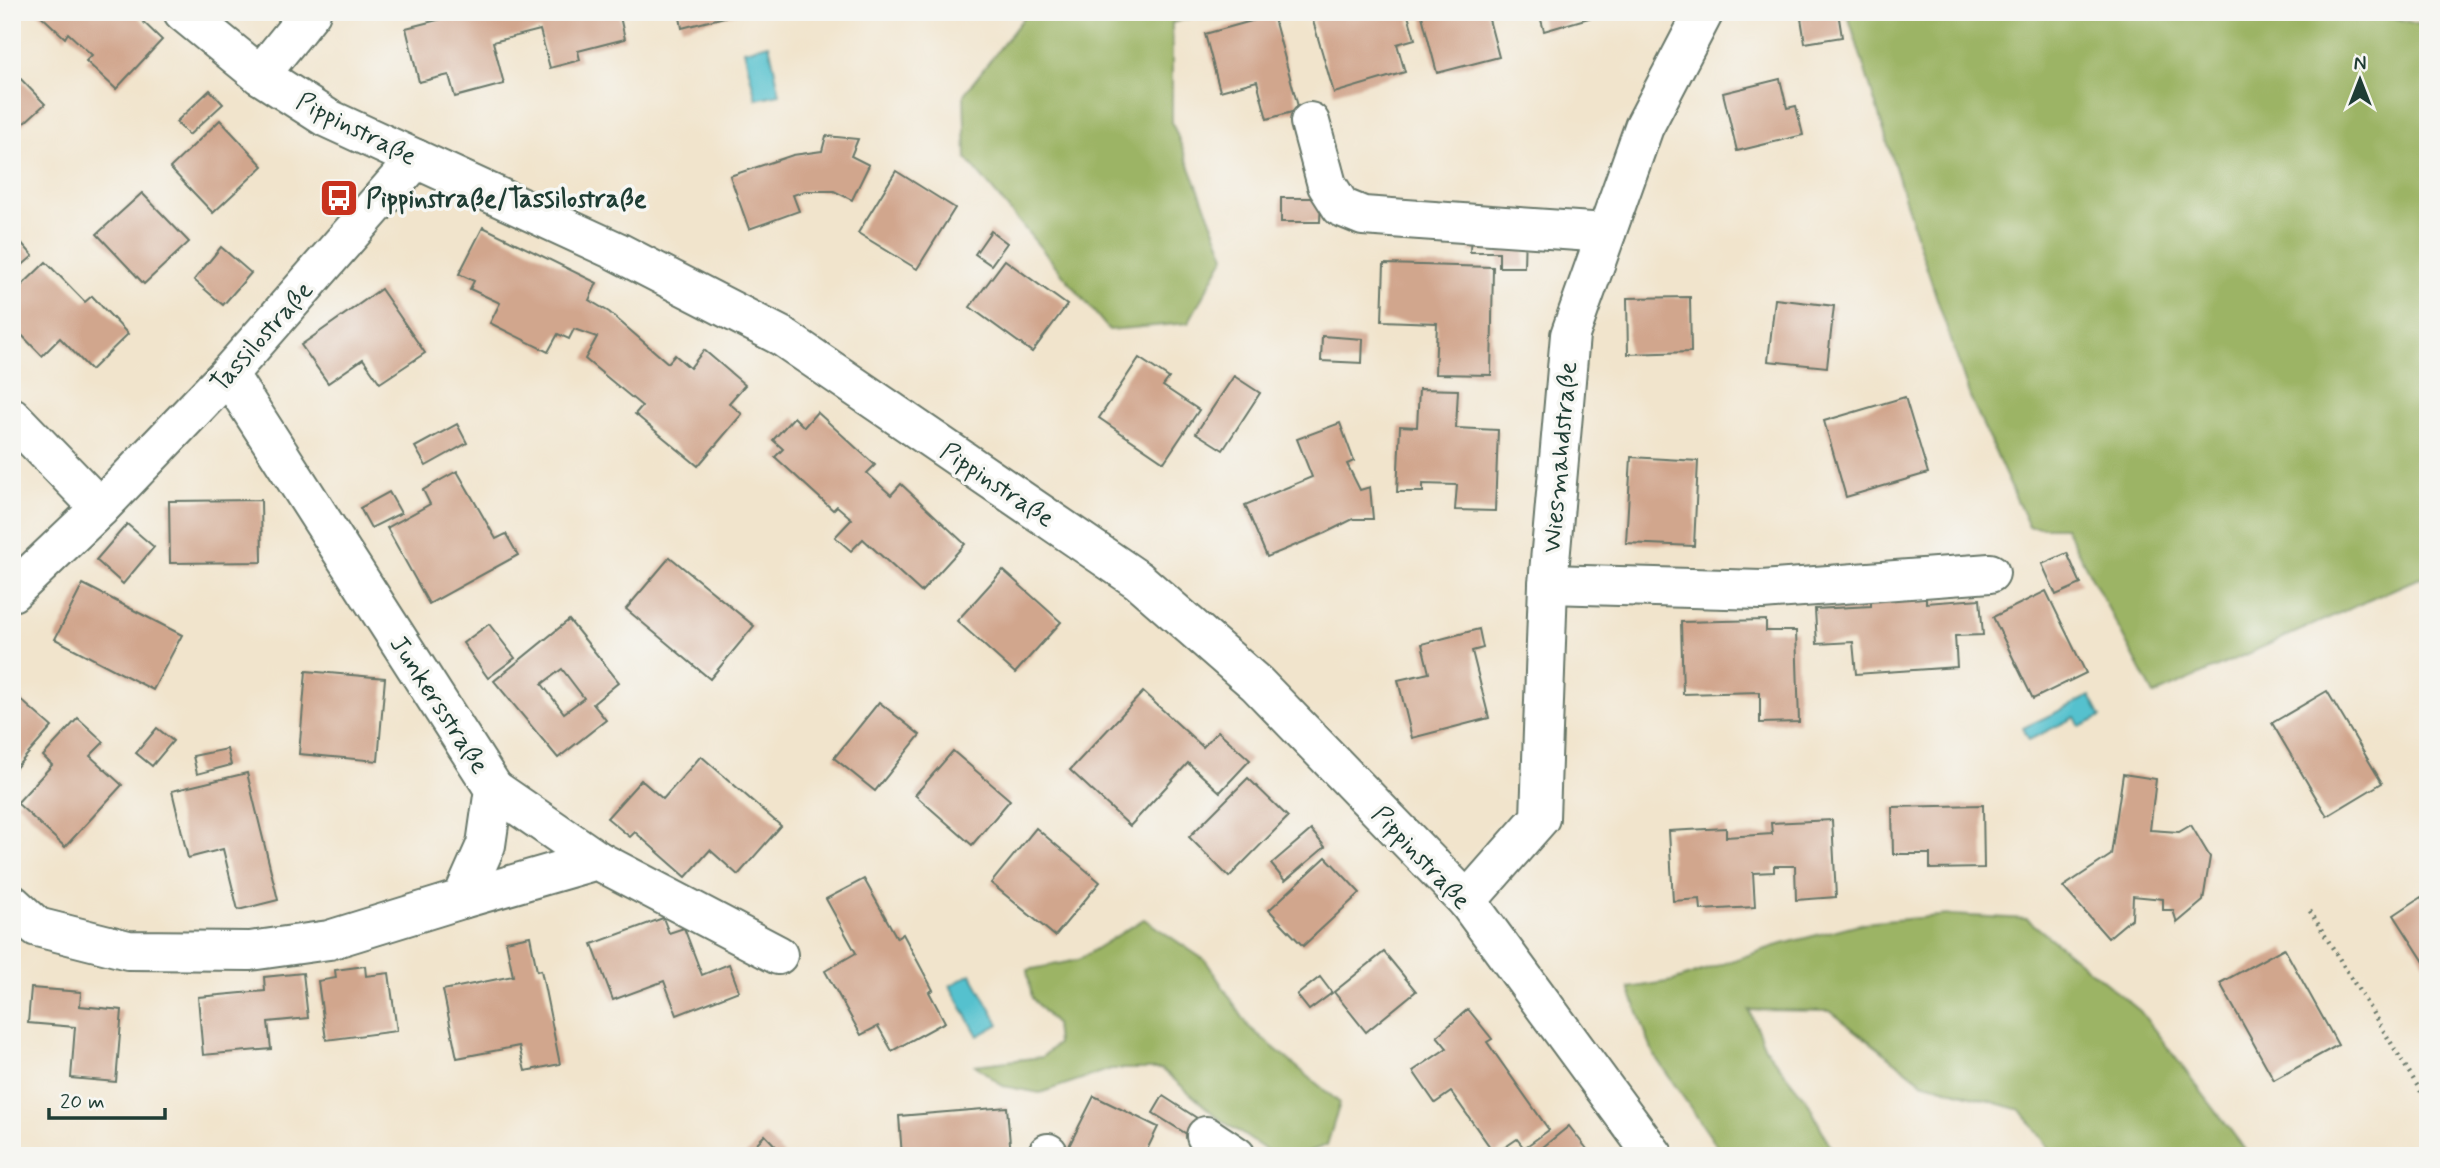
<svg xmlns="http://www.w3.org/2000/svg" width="2440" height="1168" font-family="Mynerve,sans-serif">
<rect width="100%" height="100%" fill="#f6f6f2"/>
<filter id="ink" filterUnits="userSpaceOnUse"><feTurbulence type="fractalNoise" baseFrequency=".0143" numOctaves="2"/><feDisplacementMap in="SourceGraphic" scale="14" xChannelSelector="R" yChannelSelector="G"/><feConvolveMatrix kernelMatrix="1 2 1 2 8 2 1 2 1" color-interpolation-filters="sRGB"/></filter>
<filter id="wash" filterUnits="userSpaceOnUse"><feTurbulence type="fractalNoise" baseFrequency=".00686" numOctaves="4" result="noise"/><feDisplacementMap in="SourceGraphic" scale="28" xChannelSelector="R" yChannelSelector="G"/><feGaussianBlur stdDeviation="1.57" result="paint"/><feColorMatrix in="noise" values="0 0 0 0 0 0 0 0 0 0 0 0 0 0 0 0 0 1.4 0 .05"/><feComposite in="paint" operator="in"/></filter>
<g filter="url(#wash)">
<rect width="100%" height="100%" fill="#f1e4cc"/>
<g fill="#9cb465" stroke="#5e784c" stroke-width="2">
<polygon points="1028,12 1208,12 1172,23 1172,122 1225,256 1188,323 1109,330 966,158 964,94"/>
<polygon points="1847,12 2373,12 2428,27 2428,574 2154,695 2065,527 2029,527 1970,397 1922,254"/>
<polygon points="1950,915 2027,919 2140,1011 2250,1156 2055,1156 2021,1110 1922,1082 1830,1011 1749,1010 1765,1048 1808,1102 1835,1156 1724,1156 1654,1055 1629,988 1673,981 1775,946 1863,923"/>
<polygon points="1144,919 1206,961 1249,1027 1340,1103 1327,1145 1297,1156 1275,1156 1218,1118 1162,1069 1111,1069 1040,1093 1003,1086 975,1065 1042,1057 1057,1044 1055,1024 1032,998 1027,970 1078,960"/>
</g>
<g fill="#54c1ce" stroke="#3a7f81" stroke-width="2">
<polygon points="769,44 780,94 756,99 744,50"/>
<polygon points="2090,696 2101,717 2080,727 2075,717 2029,740 2023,728"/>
<polygon points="971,974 999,1024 978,1036 950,986"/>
</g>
<g id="blocks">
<g fill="#d1a68d" fill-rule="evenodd">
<polygon points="37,12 133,12 162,40 116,89 86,61 92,55 68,33 65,38"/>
<polygon points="469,12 619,12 625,39 578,51 580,60 550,68 540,30 493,42 504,84 455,97 449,75 419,82 406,28"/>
<polygon points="679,12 740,12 740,13 682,28"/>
<polygon points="1343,12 1407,12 1415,39 1397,44 1405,72 1334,93 1313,21"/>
<polygon points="1421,12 1487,12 1499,57 1437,73"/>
<polygon points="1539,12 1606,12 1606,13 1544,31"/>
<polygon points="1800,12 1838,12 1842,37 1805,43"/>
<polygon points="1273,15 1299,110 1267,119 1257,81 1220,91 1205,34"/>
<polygon points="12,70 45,104 12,134"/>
<polygon points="1780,79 1787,108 1796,106 1803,135 1737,151 1723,93"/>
<polygon points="210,90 223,104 189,135 176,122"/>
<polygon points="220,120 263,166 213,213 170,168"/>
<polygon points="826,136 858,139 851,156 869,165 852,200 834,191 805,191 793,195 799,211 749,229 730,176 793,155 822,151"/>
<polygon points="896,171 955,208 917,269 858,233"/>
<polygon points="142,193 189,242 144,284 97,234"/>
<polygon points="1281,198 1321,198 1320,222 1281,222"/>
<polygon points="483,227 597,283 589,300 609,312 668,363 675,355 690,368 704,350 745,385 729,403 742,414 698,466 635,414 642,406 585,359 597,337 574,329 569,339 558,334 548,352 490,323 500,303 470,289 474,281 459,274"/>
<polygon points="991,231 1007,243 991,265 975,254"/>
<polygon points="1471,231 1525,231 1524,267 1499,267 1499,252 1470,252"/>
<polygon points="12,232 33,256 12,274"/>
<polygon points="221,247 251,273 223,305 194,280"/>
<polygon points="1005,260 1067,305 1032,352 970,307"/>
<polygon points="46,262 85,302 92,296 128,334 91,370 60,338 42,356 12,325 12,295"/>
<polygon points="1384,264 1493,267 1491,375 1435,374 1437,323 1382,321"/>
<polygon points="381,289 425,353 380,383 363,359 328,383 301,345"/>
<polygon points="1690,297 1691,352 1628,354 1627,298"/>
<polygon points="1775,299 1834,306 1827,367 1768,361"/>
<polygon points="1322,336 1363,339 1362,363 1321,361"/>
<polygon points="1139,358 1169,378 1163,386 1199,410 1164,462 1099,418"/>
<polygon points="1234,376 1260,393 1223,450 1196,433"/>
<polygon points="1419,389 1458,390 1456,428 1498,430 1495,511 1455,510 1457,485 1423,484 1423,492 1397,492 1400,426 1417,427"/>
<polygon points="1905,397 1928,473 1846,497 1824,421"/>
<polygon points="817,412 875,465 867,473 891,495 901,484 965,544 921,592 863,539 851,551 835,537 852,519 837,506 833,510 775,457 783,449 773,440 794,417 804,427"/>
<polygon points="1340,423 1354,461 1347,464 1360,490 1370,487 1373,519 1353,519 1325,533 1267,557 1245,505 1312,477 1297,439"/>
<polygon points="457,424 467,443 426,466 415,447"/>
<polygon points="1631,457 1698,461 1694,546 1626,543"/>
<polygon points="457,471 496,539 506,534 518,555 429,604 387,528 430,504 423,490"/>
<polygon points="389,492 401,513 371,528 360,508"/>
<polygon points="261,500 262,562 170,563 169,501"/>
<polygon points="127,524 154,547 123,584 96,560"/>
<polygon points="2067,553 2081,584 2056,595 2042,564"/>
<polygon points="670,557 754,626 710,679 626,609"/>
<polygon points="1003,570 1061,622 1015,673 957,621"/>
<polygon points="83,584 182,635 153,690 55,639"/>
<polygon points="2046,591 2086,673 2033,699 1993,617"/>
<polygon points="1926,594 1926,603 1980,599 1983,635 1955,636 1957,667 1856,674 1853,642 1817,644 1815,609 1871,606 1871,598"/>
<path d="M 569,620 L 619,682 L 593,704 L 606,720 L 558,758 L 494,681 ZM 562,669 L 584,698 L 564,713 L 542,684 Z"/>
<polygon points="1766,620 1766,631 1796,631 1799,722 1760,723 1760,692 1683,694 1681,622"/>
<polygon points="489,624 515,658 488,678 463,643"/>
<polygon points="1479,629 1483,648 1472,651 1489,718 1412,738 1398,680 1429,673 1422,644"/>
<polygon points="306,671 385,678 378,761 299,754"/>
<polygon points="2327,691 2382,783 2327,816 2272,723"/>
<polygon points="12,692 52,727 12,772"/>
<polygon points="1143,692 1203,747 1218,731 1250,760 1220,792 1188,763 1130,826 1070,770"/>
<polygon points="879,702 920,735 875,791 834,758"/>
<polygon points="78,718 104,742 90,756 122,785 65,847 17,803 52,765 43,756"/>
<polygon points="157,728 173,741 152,766 136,753"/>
<polygon points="227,749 231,765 197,774 193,756"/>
<polygon points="953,751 1010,800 972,845 915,795"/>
<polygon points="701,756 781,826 738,875 710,850 686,877 635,832 630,837 607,818 641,780 663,799"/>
<polygon points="247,773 278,900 238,910 223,849 188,858 172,791"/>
<polygon points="2123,774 2156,779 2150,830 2179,832 2191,825 2210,857 2203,901 2177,923 2173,910 2163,910 2163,899 2133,896 2132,918 2108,938 2063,887 2111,855"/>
<polygon points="1248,778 1288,817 1229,877 1189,837"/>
<polygon points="1983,805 1984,868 1930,869 1930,854 1893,854 1892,807"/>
<polygon points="1832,820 1836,897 1796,900 1795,866 1774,866 1774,872 1753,873 1755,907 1701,910 1700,899 1673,901 1669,831 1726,828 1726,837 1772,834 1771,823"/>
<polygon points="1036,828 1100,882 1055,936 991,883"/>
<polygon points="1311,830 1325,847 1285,881 1271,864"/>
<polygon points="1326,857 1360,893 1303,946 1269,910"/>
<polygon points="864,879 897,938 903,934 933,990 929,992 945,1022 892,1051 878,1026 861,1035 825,971 856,953 826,899"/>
<polygon points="2421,897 2428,907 2428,968 2394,915"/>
<polygon points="663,918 669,933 684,928 702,975 729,964 739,991 677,1015 664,981 613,1000 592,944"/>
<polygon points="530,936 537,971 541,970 560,1064 525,1071 519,1046 457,1058 443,990 513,976 506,941"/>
<polygon points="2284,948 2338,1045 2274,1080 2220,983"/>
<polygon points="1384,952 1416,991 1366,1032 1334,992"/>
<polygon points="365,966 366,976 389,973 397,1031 326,1040 318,981 336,978 335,970"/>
<polygon points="303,973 308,1018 268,1022 271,1049 203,1055 198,997 265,991 264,977"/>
<polygon points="1320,977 1332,993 1309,1010 1297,995"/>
<polygon points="31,988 81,992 80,1006 122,1010 116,1082 71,1078 75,1027 28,1023"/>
<polygon points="1468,1009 1492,1039 1487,1042 1549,1130 1524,1148 1517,1139 1495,1154 1451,1092 1435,1103 1413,1071 1447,1048 1437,1036"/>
<polygon points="1094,1096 1158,1127 1144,1156 1074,1156 1066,1152"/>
<polygon points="1163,1096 1200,1120 1190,1136 1153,1113"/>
<polygon points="1007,1107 1011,1156 902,1156 899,1116"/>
<polygon points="1569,1126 1587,1149 1582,1153 1584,1156 1532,1156"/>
<polygon points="765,1135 785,1156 744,1156"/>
</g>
</g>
</g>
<g filter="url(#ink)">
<use href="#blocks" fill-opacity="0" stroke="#687769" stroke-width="2"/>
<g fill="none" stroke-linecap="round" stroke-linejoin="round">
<g stroke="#687769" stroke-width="42">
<g id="minor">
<polyline points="183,12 260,75 327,118 616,251 781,336 1138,580 1257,684 1467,901 1654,1156"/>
<polyline points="260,75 311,12"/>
<polyline points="1310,122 1327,185 1341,207 1363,216 1606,233"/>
<polyline points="12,417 100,508"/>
<polyline points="1548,584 1762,590 1990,573"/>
<polyline points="12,592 100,508 228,374 416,159"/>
<polyline points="494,789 597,860 778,955"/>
<polyline points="462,899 597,860"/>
<polyline points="1467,901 1540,818 1548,584 1570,335 1644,127 1704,12"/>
<polyline points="12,904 37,927 128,950 250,951 329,940 462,899 486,845 494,789 228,374"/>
<polyline points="1206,1136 1236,1156"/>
<polyline points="1048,1153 1049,1156"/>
</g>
</g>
<polyline stroke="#687769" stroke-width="4.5" stroke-dasharray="2 5" stroke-linecap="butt" points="2310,911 2428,1103"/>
<use href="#minor" stroke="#fff" stroke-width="38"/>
</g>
</g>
<defs>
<g id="bus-square" transform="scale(2.0125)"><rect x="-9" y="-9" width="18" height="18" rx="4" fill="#c8321e" stroke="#f6f6f2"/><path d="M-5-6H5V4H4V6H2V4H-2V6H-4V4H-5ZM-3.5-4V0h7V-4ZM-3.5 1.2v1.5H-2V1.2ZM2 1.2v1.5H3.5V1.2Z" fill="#fff"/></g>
</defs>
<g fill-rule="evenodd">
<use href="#bus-square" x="339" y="198"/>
</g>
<g text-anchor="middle" stroke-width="7" stroke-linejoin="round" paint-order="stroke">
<g font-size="26" fill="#1f3d34" stroke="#f6f6f2">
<text transform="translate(357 128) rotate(27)" y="9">Pippinstraße</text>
<text transform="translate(261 336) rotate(-48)" y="9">Tassilostraße</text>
<text transform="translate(1559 457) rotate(-85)" y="9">Wiesmahdstraße</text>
<text transform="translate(998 484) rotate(34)" y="9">Pippinstraße</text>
<text transform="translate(440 704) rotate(57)" y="9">Junkersstraße</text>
<text transform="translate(1422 857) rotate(47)" y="9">Pippinstraße</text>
</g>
<g font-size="26" font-weight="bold" fill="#1f3d34" stroke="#f6f6f2" text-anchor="start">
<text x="366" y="207">Pippinstraße/Tassilostraße</text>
</g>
</g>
<rect width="2440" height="1168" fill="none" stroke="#f6f6f2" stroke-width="42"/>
<g transform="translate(2360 80)" stroke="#f6f6f2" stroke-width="5" paint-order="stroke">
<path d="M0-5L12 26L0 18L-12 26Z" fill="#1f3d34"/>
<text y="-10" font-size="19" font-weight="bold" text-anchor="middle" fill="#1f3d34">N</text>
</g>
<path d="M49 1108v10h116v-10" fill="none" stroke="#1f3d34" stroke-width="3.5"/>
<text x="60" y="1108" font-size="21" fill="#1f3d34" stroke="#f6f6f2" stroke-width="5" paint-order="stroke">20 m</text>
</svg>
